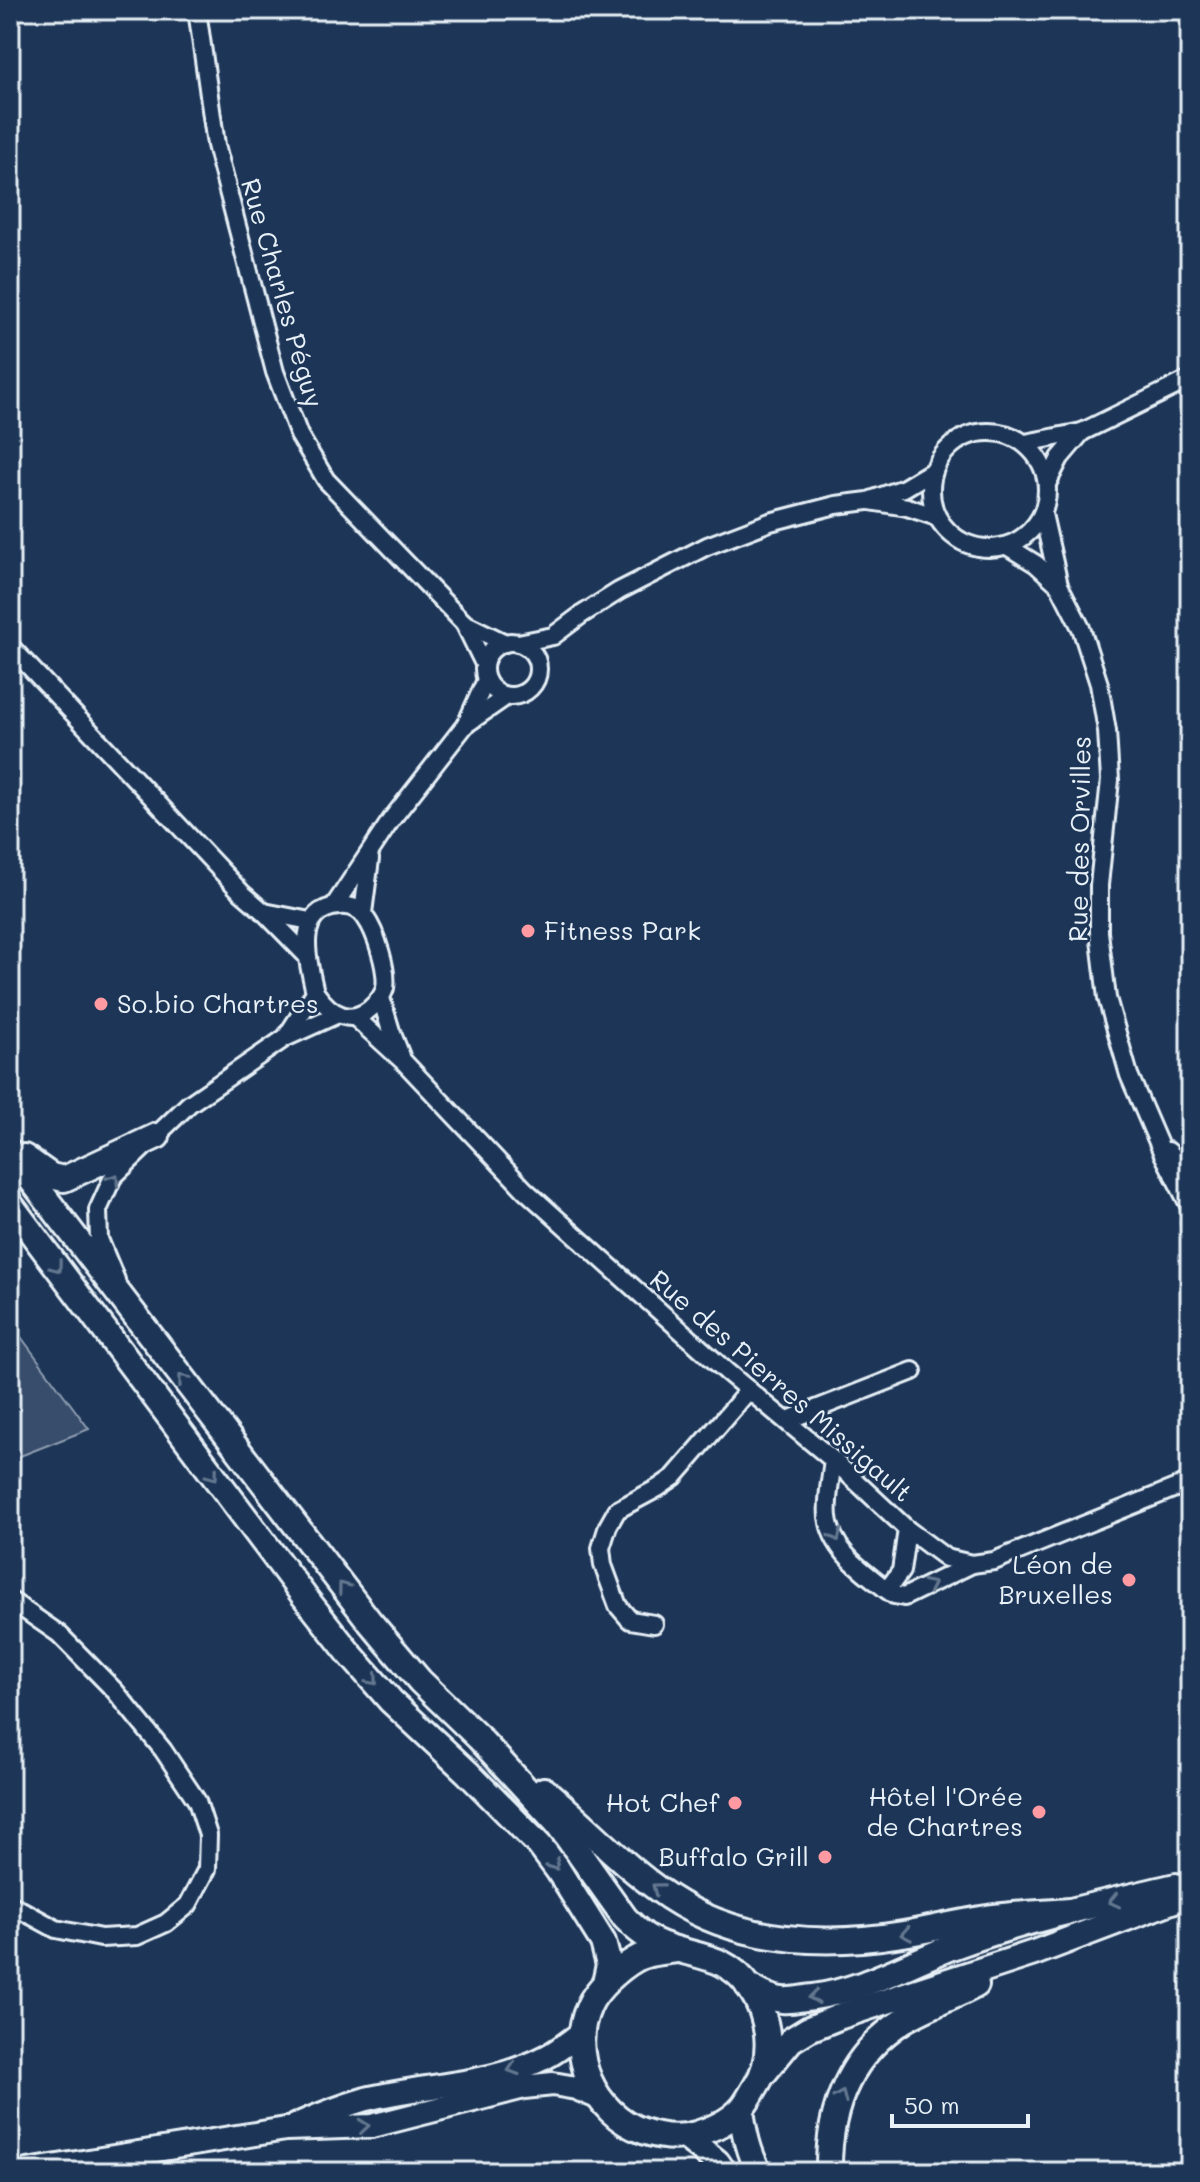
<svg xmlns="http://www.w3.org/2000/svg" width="1200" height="2182" font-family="Mali,sans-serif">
<rect width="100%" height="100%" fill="#1d3557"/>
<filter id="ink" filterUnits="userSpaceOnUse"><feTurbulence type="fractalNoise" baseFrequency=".0125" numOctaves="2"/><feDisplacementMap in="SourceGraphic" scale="16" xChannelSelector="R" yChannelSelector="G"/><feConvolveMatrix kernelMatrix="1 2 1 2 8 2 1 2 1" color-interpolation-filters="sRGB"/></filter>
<g filter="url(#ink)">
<polygon fill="#374d6c" stroke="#909fb2" stroke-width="2" points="10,1322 89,1429 10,1460"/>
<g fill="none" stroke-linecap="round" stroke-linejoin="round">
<g stroke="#e8f1f8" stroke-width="22">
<g id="street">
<polyline points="197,10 216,145 275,372 299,435 326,480 464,623 484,664"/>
<circle cx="989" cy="490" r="58"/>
<polyline points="1025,443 1082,432 1190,379"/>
<polyline points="1048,482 1060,458 1082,432"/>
<polyline points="870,501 907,507 937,517"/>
<polyline points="1043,514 1059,585 1081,628 1099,684 1107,731 1110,780 1099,885 1099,932 1107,998 1129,1075 1163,1154 1190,1207"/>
<polyline points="1007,546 1036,564 1059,585"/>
<polyline points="464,623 505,643"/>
<circle cx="511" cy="669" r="27"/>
<polyline points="518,643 553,636 581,615 619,591 707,546 770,522 836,505 868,501 904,488 934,470"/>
<polyline points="10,646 242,893 264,912 307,956"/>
<polyline points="468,723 507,696"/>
<polyline points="334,906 391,820 466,724 486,680"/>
<polyline points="264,912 310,921"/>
<polyline points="363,913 370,859"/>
<polyline points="381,998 391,1031 401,1056"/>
<polyline points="356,1018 404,1062 525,1190 727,1372 833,1460 907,1529 946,1558 972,1564 994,1561 1190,1482"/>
<path d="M 286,1037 L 315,992 C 308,962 293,910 339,906 C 350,905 359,908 365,917 C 376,932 388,970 385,988 C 383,995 380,999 375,1004 C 353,1028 331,1015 315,992"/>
<polyline points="1168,1151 1190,1173"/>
<polyline points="1190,1221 1190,1223"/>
<polyline points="116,1280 99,1239 98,1210 113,1177 189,1104 285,1038 338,1014"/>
<polyline points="788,1420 913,1371"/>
<path d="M 833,1460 C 831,1478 826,1500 828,1517 C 832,1551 863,1571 887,1590 L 901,1571 L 907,1529"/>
<polyline points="887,1590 894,1595 904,1597 972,1564"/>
<polyline points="10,1600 59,1634 115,1691 163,1750 197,1801 208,1835 207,1869 188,1905 166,1923 137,1936 101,1938 56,1929 10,1904"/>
<polyline points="654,1624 630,1620 618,1606 603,1565 601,1548 608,1526 617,1510 658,1488 674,1477 749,1390"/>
</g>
</g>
<g stroke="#e8f1f8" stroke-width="28">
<g id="secondary">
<path d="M 296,2125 C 319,2115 342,2106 366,2099 C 425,2084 490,2086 546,2057 C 558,2051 570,2041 581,2033"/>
<polyline points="21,2172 286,2129 372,2126 524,2087 553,2084 576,2088 600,2098"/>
</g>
</g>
<g stroke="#e8f1f8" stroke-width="30">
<g id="primary">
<path d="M 10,1152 L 370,1622 L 420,1681 L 479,1738 L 558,1824 L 625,1918 C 634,1927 642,1935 654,1941 C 688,1958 725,1951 750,1988 C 769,2017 775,2056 756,2086 C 751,2094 746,2105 739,2111 C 727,2123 712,2129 696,2134 C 678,2139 660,2137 643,2131 C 594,2114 567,2054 589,2006 C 596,1989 620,1968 636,1959 C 647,1952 665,1952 677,1950"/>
<polyline points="24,1157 51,1176 64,1179 157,1136"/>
<polyline points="10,1204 304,1596 349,1653 391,1701 467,1772 540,1846 558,1870 603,1942 609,1965 605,1983"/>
<path d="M 544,1790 C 586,1825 623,1866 669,1897 C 739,1943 823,1947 903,1934 C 929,1930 955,1923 981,1919 C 1010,1914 1041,1913 1071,1911"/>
<path d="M 748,1986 C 759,1992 769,1999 782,2000 C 792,2001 803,1998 813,1997 C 864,1990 908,1963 957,1945 C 1028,1919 1103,1903 1176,1886"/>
<polyline points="764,2073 791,2040 809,2029 841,2016 1034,1953 1190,1894"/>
<path d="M 741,2110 C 744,2132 748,2153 759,2172"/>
<polyline points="686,2137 717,2162 724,2172"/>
<path d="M 829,2172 C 828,2110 849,2055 904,2020 C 927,2006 953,1998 976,1985"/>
</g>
</g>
<use href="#street" stroke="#1d3557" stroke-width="16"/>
<use href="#secondary" stroke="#1d3557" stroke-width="22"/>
<use href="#primary" stroke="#1d3557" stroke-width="24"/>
</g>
<defs><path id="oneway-chevron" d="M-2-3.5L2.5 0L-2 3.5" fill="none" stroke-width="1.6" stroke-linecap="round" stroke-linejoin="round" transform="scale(2)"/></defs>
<g stroke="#64778f">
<use href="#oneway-chevron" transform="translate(114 1179) rotate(-55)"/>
<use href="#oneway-chevron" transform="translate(57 1267) rotate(53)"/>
<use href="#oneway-chevron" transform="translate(183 1379) rotate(-128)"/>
<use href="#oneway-chevron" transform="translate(213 1475) rotate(53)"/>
<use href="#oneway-chevron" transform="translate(836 1536) rotate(64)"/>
<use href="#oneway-chevron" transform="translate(930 1585) rotate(-26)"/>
<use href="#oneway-chevron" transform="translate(343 1587) rotate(-127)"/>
<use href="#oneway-chevron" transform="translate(373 1680) rotate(49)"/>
<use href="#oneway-chevron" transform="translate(554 1865) rotate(54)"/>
<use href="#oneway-chevron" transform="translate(657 1888) rotate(-143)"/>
<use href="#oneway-chevron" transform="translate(1114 1901) rotate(167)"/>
<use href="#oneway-chevron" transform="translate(906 1934) rotate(170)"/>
<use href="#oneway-chevron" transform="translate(814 1997) rotate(172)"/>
<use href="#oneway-chevron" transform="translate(513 2069) rotate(162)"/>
<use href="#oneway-chevron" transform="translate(841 2096) rotate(-67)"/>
<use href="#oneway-chevron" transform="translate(364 2126) rotate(-6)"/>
</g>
</g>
<g fill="#ff9aa2" stroke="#1d3557" stroke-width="3">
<circle cx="528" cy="931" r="8"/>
<circle cx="101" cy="1004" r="8"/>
<circle cx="1129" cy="1580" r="8"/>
<circle cx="735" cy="1803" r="8"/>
<circle cx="1039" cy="1812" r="8"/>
<circle cx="825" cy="1857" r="8"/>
</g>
<g text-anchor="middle" stroke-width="6" stroke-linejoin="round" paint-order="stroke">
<g font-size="26" fill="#e8f1f8" stroke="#1d3557">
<text transform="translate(282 293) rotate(74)" y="9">Rue Charles Péguy</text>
<text transform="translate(1080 839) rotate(-89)" y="9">Rue des Orvilles</text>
<text transform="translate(781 1386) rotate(41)" y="9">Rue des Pierres Missigault</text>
</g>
<g font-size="26" fill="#e8f1f8" stroke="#1d3557" text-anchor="end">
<text x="544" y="940" text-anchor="start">Fitness Park</text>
<text x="117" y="1013" text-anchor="start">So.bio Chartres</text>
<text x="1113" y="1574">Léon de<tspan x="1113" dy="30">Bruxelles</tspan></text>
<text x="1023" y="1806">Hôtel l'Orée<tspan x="1023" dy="30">de Chartres</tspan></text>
<text x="719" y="1812">Hot Chef</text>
<text x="809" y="1866">Buffalo Grill</text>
</g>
</g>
<rect width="1200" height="2182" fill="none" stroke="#1d3557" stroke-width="40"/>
<rect x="20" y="20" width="1160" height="2142" fill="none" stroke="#e8f1f8" stroke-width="3" filter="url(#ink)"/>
<path d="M892 2114v12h136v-12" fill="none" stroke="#e8f1f8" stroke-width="4"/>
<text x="904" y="2114" font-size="24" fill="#e8f1f8" stroke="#1d3557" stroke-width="6" paint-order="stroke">50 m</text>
</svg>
